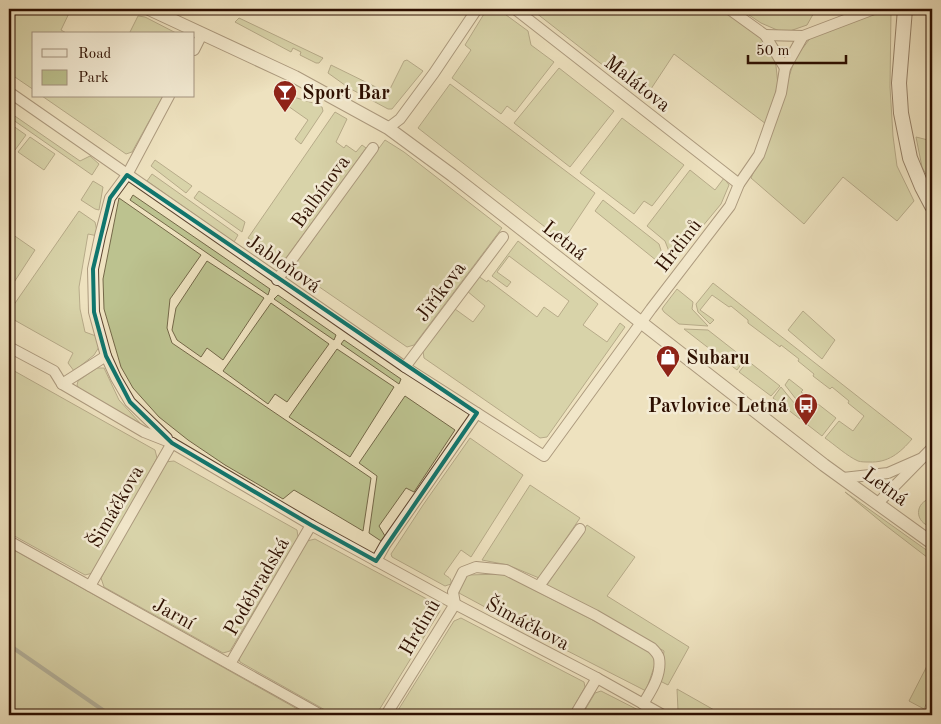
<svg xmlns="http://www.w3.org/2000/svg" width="941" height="724" font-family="'Old Standard TT',serif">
<rect width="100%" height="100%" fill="#eee2bf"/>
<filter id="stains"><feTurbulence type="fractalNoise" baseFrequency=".004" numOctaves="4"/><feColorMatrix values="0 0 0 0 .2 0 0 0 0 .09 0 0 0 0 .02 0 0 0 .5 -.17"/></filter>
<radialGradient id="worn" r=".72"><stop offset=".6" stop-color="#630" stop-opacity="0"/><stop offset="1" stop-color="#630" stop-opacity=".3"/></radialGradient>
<g fill="#bcc28f" stroke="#746848">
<polygon points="9,9 71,9 61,30 68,34 34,34 34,90 9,73"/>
<polygon points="487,9 498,9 528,31 531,45 554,62 515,112 507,106 501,114 452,78 471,50 465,45"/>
<polygon points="531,9 721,9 762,39 772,54 776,66 778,85 766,124 674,54 645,98"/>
<polygon points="740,9 816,9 807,25 784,33 761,23"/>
<polygon points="877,12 891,12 890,87 893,136 897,166 914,201 897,221 843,177 804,224 751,178 772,130 795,58 812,36"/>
<polygon points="138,16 145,17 178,34 129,34"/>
<polygon points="239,18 323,58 319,63 316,63 300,55 301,52 293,48 291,52 235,22"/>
<polygon points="407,60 423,71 392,109 388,109 349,88 328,73 331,65 388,93 404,61"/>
<polygon points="559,68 614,111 570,167 514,123"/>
<polygon points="450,84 595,193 563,241 418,128"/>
<polygon points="281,93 313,103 322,107 323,111 301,144 295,139 308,120 275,97 277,94"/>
<polygon points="42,96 163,96 132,152 126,154"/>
<polygon points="9,112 80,161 90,156 99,164 92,175 9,117"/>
<polygon points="335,112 347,119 336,142 344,148 346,145 356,152 362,145 366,148 286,258 278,258 248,238"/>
<polygon points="622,118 684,165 652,206 644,201 634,214 580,173"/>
<polygon points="9,123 26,135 15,150 9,145"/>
<polygon points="30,137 55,154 44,170 18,152"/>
<polygon points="916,137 932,141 932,185 922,167"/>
<polygon points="385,140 404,152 502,228 414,345 407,347 296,271 295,263"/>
<polygon points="155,160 192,186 186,193 151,166"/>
<polygon points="690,170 715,190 724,178 729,185 721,204 673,262 665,241 647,226"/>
<polygon points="152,174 238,235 234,242 147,181"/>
<polygon points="93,181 103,187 99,210 95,209 81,200"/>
<polygon points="199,191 245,222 242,232 194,198"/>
<polygon points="133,195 270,289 268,295 130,200"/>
<polygon points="119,198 201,255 170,299 167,328 172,343 371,478 363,531 294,490 283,499 225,465 188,440 159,417 133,388 121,367 104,309 103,279"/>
<polygon points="603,200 659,244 667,269 595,211"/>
<polygon points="79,211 95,222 98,236 88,234 79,287 80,309 85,332 96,336 99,347 94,355 74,371 68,363 73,353 9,317 9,304 13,306"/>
<polygon points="9,232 35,250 9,290"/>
<polygon points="518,241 598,304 583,325 607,342 620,323 625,327 547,437 540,438 424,358 423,351 455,309 473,322 485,306 467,291 478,276 487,282 488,280 537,317 544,307 558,317 569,301 509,256 497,272 511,282 507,287 492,276"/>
<polygon points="207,261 264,298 223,360 207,348 201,357 177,340 172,330 176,308"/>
<path d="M 713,283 L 912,439 C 900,453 888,463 869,462 C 865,462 861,462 858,461 C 847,456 835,445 825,438 L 839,421 L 853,431 L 864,416 L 848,403 L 849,401 L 832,387 L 830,389 L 813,376 L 814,374 L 798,361 L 799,359 L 781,345 L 780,347 L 748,323 L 748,320 L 731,306 L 729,307 L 712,295 L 700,310 L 714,320 L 710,324 L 698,312 L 696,304 Z"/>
<polygon points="677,289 693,302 692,309 708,326 679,324 664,312 662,309 664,306"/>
<polygon points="278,295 336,335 334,340 274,299"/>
<polygon points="271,303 329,344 287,402 275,394 268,404 223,371"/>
<polygon points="803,311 835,340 822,359 788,330"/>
<polygon points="684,329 708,330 745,359 737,370"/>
<polygon points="344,340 401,379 399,384 341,344"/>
<polygon points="337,349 394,387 350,457 289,417"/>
<polygon points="748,361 780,386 771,396 739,372"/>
<polygon points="9,368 155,450 157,458 93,573 85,575 9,533"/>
<polygon points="97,368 104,368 119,400 141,424 79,389 77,385 78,381"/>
<polygon points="789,379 803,390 801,392 815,402 806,412 785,385"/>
<polygon points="781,387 804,415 800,419 773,398"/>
<polygon points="405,396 455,430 414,492 406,488 379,526 385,536 381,541 369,533 377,476 359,463"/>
<polygon points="818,404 836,418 822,436 804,422"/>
<path d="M 470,438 L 523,475 L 471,557 L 461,550 L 444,574 C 447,577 452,577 451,584 L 445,586 L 392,557 L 391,554 L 423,505 Z"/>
<polygon points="174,461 297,530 298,537 230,651 223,653 104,587 101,578 165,462"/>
<polygon points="530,485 580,518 539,578 508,565 482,560"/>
<polygon points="845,492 932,554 932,561 885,525"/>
<path d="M 932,498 L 932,527 C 914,523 914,502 932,498 Z"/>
<polygon points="587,525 635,557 607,596 689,647 668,685 660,681 664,651 547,585"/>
<polygon points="315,539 438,605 440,611 376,715 334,715 240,662 238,656 307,541"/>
<polygon points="9,547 299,710 309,715 9,715"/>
<polygon points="503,574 649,649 656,661 646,691 552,643 459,593 461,582 468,575"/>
<polygon points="461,618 584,682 585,687 569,715 395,715 454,621"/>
<polygon points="927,666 932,670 932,691 924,709 909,701"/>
<polygon points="677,689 723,715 687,715 678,710"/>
<polygon points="601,691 648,715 582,715 595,693"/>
</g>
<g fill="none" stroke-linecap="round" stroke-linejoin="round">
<polyline stroke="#6e776d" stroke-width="4" points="9,645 110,715"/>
<g stroke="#5d4430" stroke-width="12">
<g id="minor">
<polyline points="515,9 739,184"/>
<polyline points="729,9 765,35 785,68"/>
<polyline points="765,35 803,36 874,9"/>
<polyline points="194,50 202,34"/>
<polyline points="9,92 405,367 544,456 651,309 730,206 739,184 759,155 781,93 785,68 803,36"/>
<polyline points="388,128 400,119 434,73 477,9"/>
<polyline points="277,280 373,148"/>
<polyline points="9,347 54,371 62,384 144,432 172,443 311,525 455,604 597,678 663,715"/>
<polyline points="405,367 503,237"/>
<polyline points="62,384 106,356"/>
<polyline points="167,438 130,402 116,378 106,356 94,312 93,269 100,236 110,198 127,175 169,96"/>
<polyline points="843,478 888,473 920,459"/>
<polyline points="878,503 932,448"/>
<polyline points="9,541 321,715"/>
<polyline points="376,561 385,545 477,413"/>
<polyline points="90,586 172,443"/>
<polyline points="539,586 580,529"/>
<polyline points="230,664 311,525"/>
<path d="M 386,715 L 455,604 L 453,592 L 463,572 L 476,567 L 506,570 L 595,615 L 652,648 C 655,651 658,654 659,658 C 662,675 651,691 643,704"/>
<polyline points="575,715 597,678"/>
</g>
</g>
<g stroke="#5d4430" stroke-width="14">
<polyline id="tertiary" points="149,9 295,77 388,128 452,175 824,465 932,543"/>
</g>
<g stroke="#2d0f00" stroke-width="16">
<polyline id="secondary" points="905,9 899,83 901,113 910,158 922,187 932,206"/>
</g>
<use href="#minor" stroke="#f4ecd5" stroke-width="10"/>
<use href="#tertiary" stroke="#f4ecd5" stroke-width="12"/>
<use href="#secondary" stroke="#f4ecd5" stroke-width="14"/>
</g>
<path d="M0 0H941V724H0ZM 127,175 L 477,413 L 376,561 L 311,525 L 172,443 L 130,402 L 106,356 L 94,312 L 93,269 L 110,198 Z" fill="#eee2bf" fill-opacity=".55" fill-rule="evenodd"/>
<path fill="none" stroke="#0f766e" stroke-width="4" stroke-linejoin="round" d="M 127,175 L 477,413 L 376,561 L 311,525 L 172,443 L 130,402 L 106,356 L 94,312 L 93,269 L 110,198 Z"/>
<defs>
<g id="bar-pin" transform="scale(1.25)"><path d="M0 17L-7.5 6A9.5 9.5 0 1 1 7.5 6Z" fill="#8f2418" stroke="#f4ecd5"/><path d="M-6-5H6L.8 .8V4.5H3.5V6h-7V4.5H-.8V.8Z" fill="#fff"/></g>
<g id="shop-pin" transform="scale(1.25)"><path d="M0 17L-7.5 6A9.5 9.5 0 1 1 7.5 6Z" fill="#8f2418" stroke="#f4ecd5"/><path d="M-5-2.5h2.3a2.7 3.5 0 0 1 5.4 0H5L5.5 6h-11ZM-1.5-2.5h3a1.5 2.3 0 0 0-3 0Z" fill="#fff"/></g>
<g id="bus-pin" transform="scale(1.25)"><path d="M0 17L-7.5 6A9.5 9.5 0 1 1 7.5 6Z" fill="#8f2418" stroke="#f4ecd5"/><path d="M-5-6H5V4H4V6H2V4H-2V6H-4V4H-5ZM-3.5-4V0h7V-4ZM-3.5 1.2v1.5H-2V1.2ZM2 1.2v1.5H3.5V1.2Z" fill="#fff"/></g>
</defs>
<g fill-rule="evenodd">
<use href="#bar-pin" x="285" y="92"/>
<use href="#shop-pin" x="668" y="357"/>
<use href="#bus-pin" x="806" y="405"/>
</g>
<g text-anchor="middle" stroke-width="5" stroke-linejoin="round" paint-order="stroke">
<g font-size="20" fill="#2d0f00" stroke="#f4ecd5">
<text transform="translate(638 83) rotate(38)" y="7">Malátova</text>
<text transform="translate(320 191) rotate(-54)" y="7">Balbínova</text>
<text transform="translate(565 240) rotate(38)" y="7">Letná</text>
<text transform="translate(678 245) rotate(-52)" y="7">Hrdinů</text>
<text transform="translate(284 263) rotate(35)" y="7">Jabloňová</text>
<text transform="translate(440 291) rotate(-53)" y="7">Jiříkova</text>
<text transform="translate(886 486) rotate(36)" y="7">Letná</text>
<text transform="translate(115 506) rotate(-60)" y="7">Šimáčkova</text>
<text transform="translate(256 586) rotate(-60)" y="7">Poděbradská</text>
<text transform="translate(174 613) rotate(29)" y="7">Jarní</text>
<text transform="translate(528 623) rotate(28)" y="7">Šimáčkova</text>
<text transform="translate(419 627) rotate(-60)" y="7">Hrdinů</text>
</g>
<g font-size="20" font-weight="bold" fill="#2d0f00" stroke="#f4ecd5" text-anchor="start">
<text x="302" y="99">Sport Bar</text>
<text x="686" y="364">Subaru</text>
<text x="788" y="412" text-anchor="end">Pavlovice Letná</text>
</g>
</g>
<rect width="941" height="724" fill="none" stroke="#eee2bf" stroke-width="30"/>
<rect x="10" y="10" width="921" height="704" fill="none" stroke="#2d0f00" stroke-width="2.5"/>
<rect x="15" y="15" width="911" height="694" fill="none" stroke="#2d0f00"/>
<rect x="32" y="32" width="162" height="65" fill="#f4ecd5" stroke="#a49480"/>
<rect x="42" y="49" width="25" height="8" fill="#f4ecd5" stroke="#a49480"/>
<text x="78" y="58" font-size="15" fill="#2d0f00">Road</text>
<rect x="42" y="70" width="25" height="15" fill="#bcc28f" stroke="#a49480"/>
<text x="78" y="82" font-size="15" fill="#2d0f00">Park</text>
<path d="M748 55v8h98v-8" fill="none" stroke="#2d0f00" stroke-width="2.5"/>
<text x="756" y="55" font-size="15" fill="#2d0f00" stroke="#f4ecd5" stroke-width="4" paint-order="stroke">50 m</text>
<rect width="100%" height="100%" filter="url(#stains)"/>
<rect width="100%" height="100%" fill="url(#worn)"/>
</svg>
